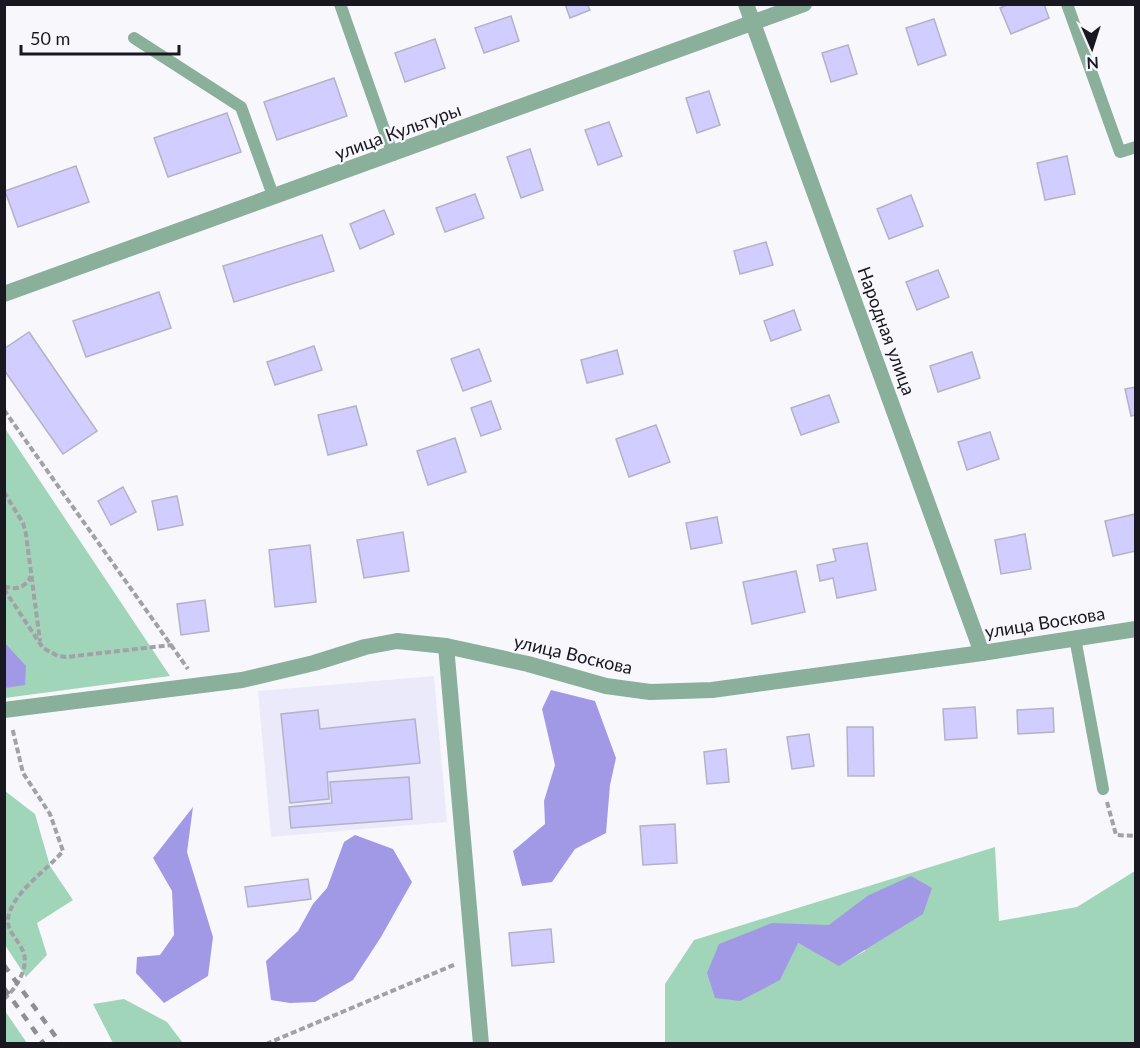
<svg xmlns="http://www.w3.org/2000/svg" width="1140" height="1048" font-family="Lato,sans-serif">
<rect width="100%" height="100%" fill="#f8f8fc"/>
<polygon fill="#ebeafb" points="434,676 447,822 271,837 258,691"/>
<g fill="#a1d5b9" fill-rule="evenodd">
<polygon points="4,427 170,676 5,698"/>
<polygon points="5,791 35,814 50,866 73,900 37,923 47,955 26,977 5,945"/>
<path d="M 995,847 L 999,921 L 1077,907 L 1135,871 L 1135,1043 L 665,1044 L 665,984 L 694,940 ZM 867,896 L 865,951 L 839,965 L 798,943 L 810,925 L 829,926 Z"/>
<polygon points="124,999 167,1022 183,1043 113,1043 93,1004"/>
<polygon points="4,1011 5,1011 27,1043 5,1043"/>
</g>
<g fill="#a299e6">
<polygon points="4,642 26,666 25,685 5,688"/>
<polygon points="551,690 595,701 616,758 610,785 606,833 575,849 552,882 522,886 513,851 545,824 544,801 555,765 542,709"/>
<polygon points="193,807 187,852 213,937 208,976 164,1003 136,973 137,957 160,955 174,935 172,891 153,858"/>
<polygon points="355,835 393,849 412,882 381,937 353,980 315,1002 290,1003 271,1000 266,961 298,931 313,904 327,888 344,842"/>
<polygon points="911,876 932,888 923,914 839,966 798,943 780,980 740,1001 715,998 707,973 719,944 772,923 829,925 867,896"/>
</g>
<g fill="#d1cdfe" stroke="#b3b2c7" stroke-width="1.5">
<polygon points="565,4 587,4 590,10 570,18"/>
<polygon points="1009,4 1044,4 1049,18 1011,34 1000,8"/>
<polygon points="511,16 519,41 484,53 475,28"/>
<polygon points="934,19 946,55 918,65 906,28"/>
<polygon points="435,39 445,68 405,82 395,53"/>
<polygon points="848,45 857,74 831,82 822,53"/>
<polygon points="334,78 347,116 277,140 264,102"/>
<polygon points="709,91 720,125 697,133 686,98"/>
<polygon points="227,113 241,152 168,177 154,138"/>
<polygon points="609,122 622,156 598,165 585,130"/>
<polygon points="530,149 543,190 521,198 507,157"/>
<polygon points="1067,156 1075,194 1045,200 1037,163"/>
<polygon points="76,166 89,202 18,227 5,191"/>
<polygon points="475,194 484,218 445,232 436,208"/>
<polygon points="911,195 923,226 889,239 877,209"/>
<polygon points="384,210 394,234 360,249 350,224"/>
<polygon points="322,235 334,271 234,302 223,266"/>
<polygon points="766,242 773,265 740,274 734,251"/>
<polygon points="938,270 949,297 917,310 906,282"/>
<polygon points="159,292 171,328 86,357 73,321"/>
<polygon points="794,310 801,330 771,341 764,321"/>
<polygon points="29,332 97,431 63,454 4,370 4,349"/>
<polygon points="314,346 322,370 275,385 267,362"/>
<polygon points="479,349 491,381 463,391 451,359"/>
<polygon points="617,350 623,374 587,383 581,360"/>
<polygon points="972,352 980,378 938,392 930,366"/>
<polygon points="1136,387 1136,415 1131,416 1125,389"/>
<polygon points="829,395 839,422 801,435 791,408"/>
<polygon points="491,401 501,429 481,436 471,408"/>
<polygon points="356,406 367,445 328,455 318,415"/>
<polygon points="656,425 670,462 629,477 616,439"/>
<polygon points="990,432 999,459 967,470 958,442"/>
<polygon points="455,438 466,472 428,485 417,451"/>
<polygon points="123,487 136,512 111,525 98,501"/>
<polygon points="177,496 183,525 158,530 152,501"/>
<polygon points="1135,514 1136,551 1113,556 1105,521"/>
<polygon points="717,517 722,543 691,549 686,523"/>
<polygon points="403,532 409,571 364,578 357,540"/>
<polygon points="1025,534 1031,569 1001,574 995,540"/>
<polygon points="867,543 876,590 837,598 833,578 820,581 817,565 836,561 833,549"/>
<polygon points="310,545 316,602 275,607 269,550"/>
<polygon points="796,571 805,612 752,624 743,582"/>
<polygon points="205,600 209,631 181,635 177,604"/>
<polygon points="975,707 977,738 945,740 943,709"/>
<polygon points="1053,708 1054,732 1018,734 1017,710"/>
<polygon points="318,710 320,729 415,719 420,763 327,772 329,799 290,803 281,714"/>
<polygon points="847,727 873,727 874,776 848,776"/>
<polygon points="809,734 814,766 792,769 787,737"/>
<polygon points="726,749 729,782 707,784 704,752"/>
<polygon points="409,777 412,819 291,828 289,807 332,803 330,782"/>
<polygon points="675,824 677,863 643,865 640,826"/>
<polygon points="308,879 311,899 248,907 245,887"/>
<polygon points="551,929 554,962 512,966 509,933"/>
</g>
<g fill="none" stroke-linecap="round" stroke-linejoin="round">
<g stroke="#a1a1a6" stroke-width="4" stroke-dasharray="6 3" stroke-linecap="butt">
<polyline points="4,410 188,669"/>
<polyline points="4,492 23,523 26,534 40,641"/>
<path d="M 4,586 C 16,591 26,587 31,576"/>
<polyline points="4,589 43,648 58,656 66,657 172,645"/>
<polyline points="1107,802 1116,835 1136,836"/>
<path d="M 4,999 C 17,988 31,965 22,949 C 15,935 3,928 10,911 C 18,889 48,869 63,851 L 50,814 L 23,773 L 12,727"/>
<polyline points="266,1044 456,964"/>
</g>
<g stroke="#8aaf9a" stroke-width="12">
<polyline points="340,4 393,155"/>
<polyline points="1067,4 1120,152 1136,147"/>
<polyline points="134,38 241,107 274,198"/>
<polyline points="1075,638 1103,789"/>
</g>
<g stroke="#8aaf9a" stroke-width="16">
<polyline points="746,4 982,653"/>
<polyline points="4,294 804,4"/>
<polyline points="446,646 481,1044"/>
<polyline points="4,710 242,680 314,663 365,647 397,641 446,646 528,664 606,686 650,692 712,690 982,653 1136,629"/>
</g>
<g stroke="#8e8e94" stroke-width="4.5" stroke-dasharray="8 8" stroke-linecap="butt">
<polyline points="4,965 61,1044"/>
<polyline points="4,988 44,1044"/>
</g>
</g>
<g text-anchor="middle" stroke-width="4.5" stroke-linejoin="round" paint-order="stroke">
<g font-size="18" fill="#191820" stroke="#f8f8fc">
<text transform="translate(398 132) rotate(-20)" y="6">улица Культуры</text>
<text transform="translate(886 331) rotate(70)" y="6">Народная улица</text>
<text transform="translate(1045 623) rotate(-9)" y="6">улица Воскова</text>
<text transform="translate(573 655) rotate(13)" y="6">улица Воскова</text>
</g>
</g>
<rect width="1140" height="1048" fill="none" stroke="#191820" stroke-width="12"/>
<g transform="translate(1092 48) rotate(177)" stroke="#f8f8fc" stroke-width="4.5" paint-order="stroke">
<path d="M0-4.5L10 22L0 15L-10 22Z" fill="#191820"/>
<text y="-9" font-size="16" font-weight="bold" text-anchor="middle" fill="#191820">N</text>
</g>
<path d="M21 45v9h158v-9" fill="none" stroke="#191820" stroke-width="3"/>
<text x="30" y="45" font-size="18" fill="#191820" stroke="#f8f8fc" stroke-width="4.5" paint-order="stroke">50 m</text>
</svg>
